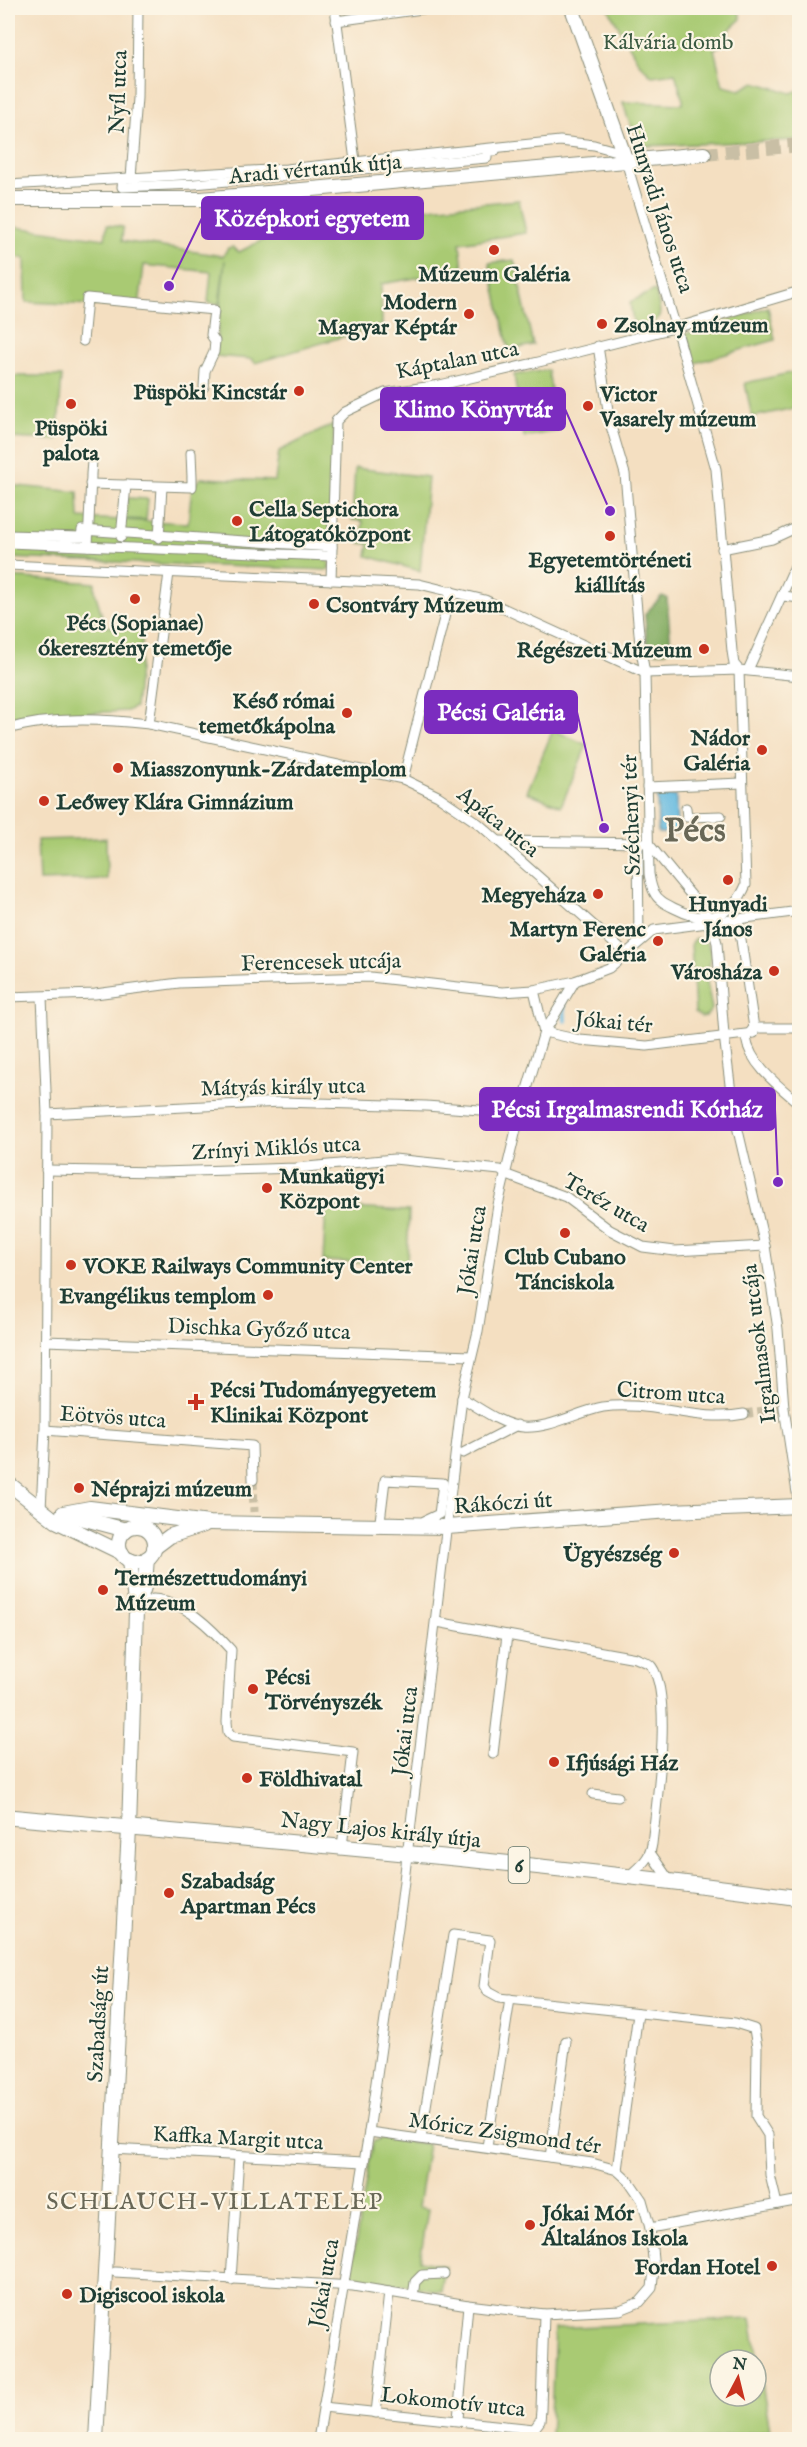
<svg xmlns="http://www.w3.org/2000/svg" width="807" height="2447" font-family="'IM FELL English',serif">
<rect width="100%" height="100%" fill="#fcf5e5"/>
<filter id="ink" filterUnits="userSpaceOnUse"><feTurbulence type="fractalNoise" baseFrequency=".0167" numOctaves="2"/><feDisplacementMap in="SourceGraphic" scale="12" xChannelSelector="R" yChannelSelector="G"/><feConvolveMatrix kernelMatrix="1 2 1 2 8 2 1 2 1" color-interpolation-filters="sRGB"/></filter>
<filter id="wash" filterUnits="userSpaceOnUse"><feTurbulence type="fractalNoise" baseFrequency=".008" numOctaves="4" result="noise"/><feDisplacementMap in="SourceGraphic" scale="24" xChannelSelector="R" yChannelSelector="G"/><feGaussianBlur stdDeviation="1.35" result="paint"/><feColorMatrix in="noise" values="0 0 0 0 0 0 0 0 0 0 0 0 0 0 0 0 0 1.4 0 .05"/><feComposite in="paint" operator="in"/></filter>
<g filter="url(#wash)">
<rect width="100%" height="100%" fill="#f4dfc1"/>
<g fill="#a9ca73" stroke="#648454" stroke-width="1.5" fill-rule="evenodd">
<polygon points="608,8 738,8 741,19 731,28 724,44 714,49 723,86 740,90 755,82 791,93 799,90 799,140 643,146 628,119 623,102 683,104 683,100 675,73 652,76 639,63"/>
<polygon points="519,200 526,233 460,243 463,270 381,284 382,325 255,363 252,359 215,356 225,260 219,304 208,303 211,272 144,265 139,307 26,302 25,258 8,257 8,226 105,239 107,225 123,227 122,241 223,256 228,248 233,247 239,252 304,219"/>
<polygon points="514,260 533,345 509,350 489,263"/>
<path d="M 655,290 C 663,319 664,321 634,328 L 630,302 Z"/>
<polygon points="768,307 775,340 695,363 686,334"/>
<polygon points="548,370 558,431 524,437 514,375"/>
<polygon points="799,371 799,407 752,417 745,383"/>
<polygon points="8,376 62,376 57,440 8,438"/>
<polygon points="334,424 329,570 8,558 8,485 78,492 79,518 188,523 192,487 201,478 275,481 279,451"/>
<polygon points="355,468 428,477 420,571 367,556 369,544 360,543 363,521 352,520"/>
<polygon points="127,498 148,499 146,520 126,519"/>
<polygon points="8,577 95,583 95,592 105,626 143,631 135,707 127,711 8,717"/>
<polygon points="553,730 587,745 561,806 527,792"/>
<polygon points="106,838 107,879 39,881 37,840"/>
<polygon points="695,939 703,940 708,945 711,954 707,982 712,1009 706,1016 701,1017 695,1012 691,943"/>
<polygon points="326,1207 409,1211 407,1265 323,1261"/>
<polygon points="383,2138 428,2144 418,2207 428,2209 420,2261 445,2266 441,2291 350,2277 372,2145 374,2141"/>
<path d="M 751,2319 L 770,2430 L 699,2440 L 550,2439 L 555,2328 ZM 720,2360 L 756,2360 L 756,2396 L 720,2396 Z"/>
</g>
<polygon fill="#86ae65" stroke="#52764c" stroke-width="1.5" points="662,596 667,598 671,647 666,652 655,652 647,644 645,614"/>
<polygon fill="#63b9e0" stroke="#417b8a" stroke-width="1.5" points="657,796 676,796 677,833 658,833"/>
<g fill="none" stroke-linecap="round" stroke-linejoin="round">
<polyline stroke="#63b9e0" stroke-width="4" points="564,1004 565,1021"/>
</g>
</g>
<g filter="url(#ink)">
<g fill="none" stroke-linecap="round" stroke-linejoin="round">
<g stroke="#c9bfa5" stroke-width="9" stroke-dasharray="9 4.5" stroke-linecap="butt">
<polyline points="744,1414 784,1408"/>
<polyline points="253,1480 254,1512"/>
</g>
<polyline stroke="#c9bfa5" stroke-width="14" stroke-dasharray="14 7" stroke-linecap="butt" points="704,154 800,145"/>
<g stroke="#8a8e7a" stroke-width="11">
<g id="street">
<polyline points="335,8 355,161"/>
<polyline points="336,21 429,8"/>
<polyline points="626,161 676,328 716,469 732,651 734,664 739,670"/>
<polyline points="131,178 137,98 138,8"/>
<polyline points="123,179 122,187 194,184 487,158 487,151 495,151"/>
<polyline points="8,185 286,169 560,141 594,145 623,153"/>
<polyline points="83,341 87,298 214,310 211,335 215,341 214,352 205,371 204,387"/>
<path d="M 598,346 L 610,423 L 625,474 L 640,645 L 645,673 L 649,874 C 650,879 651,887 654,892 C 658,901 668,905 676,909 C 707,925 732,917 746,885 L 739,670"/>
<polyline points="191,453 192,477"/>
<polyline points="91,474 92,461"/>
<polyline points="90,484 192,487 192,479"/>
<polyline points="8,535 81,537 82,530 332,547"/>
<polyline points="121,537 126,485"/>
<polyline points="159,538 162,487"/>
<polyline points="8,543 330,556"/>
<polyline points="88,546 91,476"/>
<polyline points="722,549 772,539 800,526"/>
<polyline points="8,565 419,584 485,600 645,673 739,670 800,676"/>
<polyline points="331,580 336,421 345,412 385,393 440,385 547,360 682,326 800,291"/>
<polyline points="783,596 800,598"/>
<polyline points="748,670 800,555"/>
<polyline points="149,724 169,573"/>
<path d="M 8,729 C 51,716 104,719 149,724 L 403,779 L 438,796 L 479,824 L 626,954"/>
<polyline points="403,779 451,591"/>
<polyline points="647,787 742,783"/>
<polyline points="686,808 687,817 721,816"/>
<polyline points="498,841 648,843"/>
<polyline points="638,842 639,942"/>
<polyline points="648,843 710,918"/>
<polyline points="710,918 717,943 724,1035 733,1109 765,1246 778,1329 784,1408 799,1506"/>
<polyline points="738,919 754,1028"/>
<polyline points="534,990 544,1032 580,1040 647,1046 754,1033"/>
<polyline points="8,997 95,994 179,983 370,977 502,992 534,990 575,981 609,968 654,930 800,911"/>
<polyline points="754,1028 800,1028"/>
<path d="M 752,1030 L 746,1038 C 750,1065 780,1087 800,1104"/>
<polyline points="544,1033 575,981"/>
<polyline points="47,1114 281,1102 426,1106 520,1113"/>
<polyline points="46,1170 160,1172 296,1168 394,1159 500,1170 507,1175 566,1197 610,1230 643,1247 675,1251 765,1246"/>
<polyline points="45,1341 471,1356"/>
<path d="M 462,1398 C 480,1408 501,1425 523,1427 C 550,1429 577,1412 603,1407 C 650,1400 698,1423 744,1414"/>
<polyline points="45,1430 252,1446 253,1480"/>
<polyline points="463,1453 517,1425"/>
<polygon points="385,1480 443,1483 439,1514 422,1522 380,1521"/>
<polyline points="41,1509 45,1430 47,1114 42,997"/>
<path d="M 137,1610 L 153,1599 C 184,1600 212,1629 231,1650 L 227,1722 L 228,1732 L 233,1737 L 353,1752 L 342,1847"/>
<polyline points="437,1622 507,1635 493,1754"/>
<path d="M 507,1635 L 636,1658 C 642,1661 649,1662 652,1667 C 673,1697 656,1807 652,1844 C 650,1859 640,1866 629,1876"/>
<polyline points="593,1794 618,1797"/>
<polyline points="651,1854 669,1880"/>
<polyline points="421,2138 453,1935 490,1940 484,1986 488,1992 499,1998 735,2023 754,2029 757,2047 756,2116 768,2135 770,2175 777,2204"/>
<polyline points="487,2147 510,1999"/>
<polyline points="110,2149 364,2162"/>
<polyline points="550,2157 566,2041"/>
<polyline points="617,2170 638,2013"/>
<polyline points="650,2228 800,2200"/>
<polyline points="115,2272 353,2286 468,2305 544,2314 620,2310 640,2302 652,2288 654,2269 650,2228 642,2200 629,2181 617,2170 592,2163 369,2132"/>
<polyline points="231,2280 239,2156"/>
<polyline points="413,2296 415,2282 422,2275 444,2274"/>
<polyline points="323,2407 534,2429 540,2421 541,2410 544,2314"/>
<polyline points="376,2413 389,2292"/>
<polyline points="458,2419 468,2305"/>
<polyline points="318,2440 369,2132 401,1906 462,1398 478,1331 498,1205 520,1113 544,1032"/>
</g>
</g>
<g stroke="#8a8e7a" stroke-width="16">
<g id="secondary">
<polyline points="572,8 626,161"/>
<polyline points="8,199 201,199 704,154"/>
<polyline points="8,1483 56,1521 122,1553"/>
<polyline points="63,1513 90,1508 209,1523 447,1527 671,1511 800,1506"/>
<polyline points="66,1514 126,1530"/>
<circle cx="137" cy="1544" r="18"/>
<polyline points="154,1548 170,1536 204,1525"/>
<polyline points="138,1606 145,1584 147,1558"/>
<polyline points="96,2440 129,1829 136,1611 130,1560"/>
</g>
</g>
<g stroke="#8a8e7a" stroke-width="17">
<path id="primary" d="M 8,1817 C 272,1841 536,1862 800,1898"/>
</g>
<use href="#street" stroke="#fff" stroke-width="9"/>
<use href="#secondary" stroke="#fff" stroke-width="14"/>
<use href="#primary" stroke="#fff" stroke-width="15"/>
</g>
</g>
<g fill="#c8321e" stroke="#fcf5e5" stroke-width="2">
<circle cx="494" cy="250" r="6"/>
<circle cx="469" cy="314" r="6"/>
<circle cx="602" cy="324" r="6"/>
<circle cx="299" cy="391" r="6"/>
<circle cx="71" cy="404" r="6"/>
<circle cx="588" cy="406" r="6"/>
<circle cx="237" cy="521" r="6"/>
<circle cx="610" cy="536" r="6"/>
<circle cx="135" cy="599" r="6"/>
<circle cx="314" cy="604" r="6"/>
<circle cx="704" cy="649" r="6"/>
<circle cx="347" cy="713" r="6"/>
<circle cx="762" cy="750" r="6"/>
<circle cx="118" cy="768" r="6"/>
<circle cx="44" cy="801" r="6"/>
<circle cx="728" cy="880" r="6"/>
<circle cx="598" cy="894" r="6"/>
<circle cx="658" cy="941" r="6"/>
<circle cx="774" cy="971" r="6"/>
<circle cx="267" cy="1188" r="6"/>
<circle cx="565" cy="1233" r="6"/>
<circle cx="71" cy="1265" r="6"/>
<circle cx="268" cy="1295" r="6"/>
<path d="M193 1393h6v6h6v6h-6v6h-6v-6h-6v-6h6z"/>
<circle cx="79" cy="1488" r="6"/>
<circle cx="674" cy="1553" r="6"/>
<circle cx="103" cy="1590" r="6"/>
<circle cx="253" cy="1689" r="6"/>
<circle cx="554" cy="1762" r="6"/>
<circle cx="247" cy="1778" r="6"/>
<circle cx="169" cy="1893" r="6"/>
<circle cx="530" cy="2225" r="6"/>
<circle cx="772" cy="2266" r="6"/>
<circle cx="67" cy="2294" r="6"/>
</g>
<g text-anchor="middle" stroke-width="4.5" stroke-linejoin="round" paint-order="stroke">
<rect fill="#fcf5e5" stroke="#617469" stroke-width="1.5" x="508.5" y="1847" width="21" height="36" rx="4.5"/>
<g font-size="21" font-weight="bold" fill="#1f3d34">
<text x="519" y="1872">6</text>
</g>
<g font-size="22" fill="#3b5941" stroke="#fcf5e5">
<text x="668" y="49">Kálvária domb</text>
</g>
<g font-size="22" fill="#1f3d34" stroke="#fcf5e5">
<text transform="translate(117 92) rotate(-88)" y="8">Nyíl utca</text>
<text transform="translate(315 168) rotate(-5)" y="8">Aradi vértanúk útja</text>
<text transform="translate(661 208) rotate(72)" y="8">Hunyadi János utca</text>
<text transform="translate(457 359) rotate(-11)" y="8">Káptalan utca</text>
<text transform="translate(630 815) rotate(-92)" y="8">Széchenyi tér</text>
<text transform="translate(499 821) rotate(39)" y="8">Apáca utca</text>
<text transform="translate(321 961) rotate(-1)" y="8">Ferencesek utcája</text>
<text transform="translate(614 1021) rotate(5)" y="8">Jókai tér</text>
<text transform="translate(283 1086) rotate(-1)" y="8">Mátyás király utca</text>
<text transform="translate(276 1147) rotate(-3)" y="8">Zrínyi Miklós utca</text>
<text transform="translate(607 1202) rotate(30)" y="8">Teréz utca</text>
<text transform="translate(471 1250) rotate(-81)" y="8">Jókai utca</text>
<text transform="translate(259 1328) rotate(2)" y="8">Dischka Győző utca</text>
<text transform="translate(758 1344) rotate(-97)" y="8">Irgalmasok utcája</text>
<text transform="translate(671 1392) rotate(4)" y="8">Citrom utca</text>
<text transform="translate(113 1416) rotate(4)" y="8">Eötvös utca</text>
<text transform="translate(503 1502) rotate(-4)" y="8">Rákóczi út</text>
<text transform="translate(404 1731) rotate(-83)" y="8">Jókai utca</text>
<text transform="translate(381 1829) rotate(6)" y="8">Nagy Lajos király útja</text>
<text transform="translate(97 2024) rotate(-87)" y="8">Szabadság út</text>
<text transform="translate(505 2132) rotate(8)" y="8">Móricz Zsigmond tér</text>
<text transform="translate(238 2137) rotate(3)" y="8">Kaffka Margit utca</text>
<text transform="translate(323 2283) rotate(-80)" y="8">Jókai utca</text>
<text transform="translate(453 2401) rotate(6)" y="8">Lokomotív utca</text>
</g>
<g font-size="22" font-weight="bold" fill="#1f3d34" stroke="#fcf5e5" text-anchor="start">
<text x="494" y="281" text-anchor="middle">Múzeum Galéria</text>
<text x="457" y="309" text-anchor="end">Modern<tspan x="457" dy="25">Magyar Képtár</tspan></text>
<text x="614" y="332">Zsolnay múzeum</text>
<text x="287" y="399" text-anchor="end">Püspöki Kincstár</text>
<text x="600" y="401">Victor<tspan x="600" dy="25">Vasarely múzeum</tspan></text>
<text x="71" y="435" text-anchor="middle">Püspöki<tspan x="71" dy="25">palota</tspan></text>
<text x="249" y="516">Cella Septichora<tspan x="249" dy="25">Látogatóközpont</tspan></text>
<text x="610" y="567" text-anchor="middle">Egyetemtörténeti<tspan x="610" dy="25">kiállítás</tspan></text>
<text x="326" y="612">Csontváry Múzeum</text>
<text x="135" y="630" text-anchor="middle">Pécs (Sopianae)<tspan x="135" dy="25">ókeresztény temetője</tspan></text>
<text x="692" y="657" text-anchor="end">Régészeti Múzeum</text>
<text x="335" y="708" text-anchor="end">Késő római<tspan x="335" dy="25">temetőkápolna</tspan></text>
<text x="750" y="745" text-anchor="end">Nádor<tspan x="750" dy="25">Galéria</tspan></text>
<text x="130" y="776">Miasszonyunk-Zárdatemplom</text>
<text x="56" y="809">Leőwey Klára Gimnázium</text>
<text x="586" y="902" text-anchor="end">Megyeháza</text>
<text x="728" y="911" text-anchor="middle">Hunyadi<tspan x="728" dy="25">János</tspan></text>
<text x="646" y="936" text-anchor="end">Martyn Ferenc<tspan x="646" dy="25">Galéria</tspan></text>
<text x="762" y="979" text-anchor="end">Városháza</text>
<text x="279" y="1183">Munkaügyi<tspan x="279" dy="25">Központ</tspan></text>
<text x="565" y="1264" text-anchor="middle">Club Cubano<tspan x="565" dy="25">Tánciskola</tspan></text>
<text x="83" y="1273">VOKE Railways Community Center</text>
<text x="256" y="1303" text-anchor="end">Evangélikus templom</text>
<text x="210" y="1397">Pécsi Tudományegyetem<tspan x="210" dy="25">Klinikai Központ</tspan></text>
<text x="91" y="1496">Néprajzi múzeum</text>
<text x="662" y="1561" text-anchor="end">Ügyészség</text>
<text x="115" y="1585">Természettudományi<tspan x="115" dy="25">Múzeum</tspan></text>
<text x="265" y="1684">Pécsi<tspan x="265" dy="25">Törvényszék</tspan></text>
<text x="566" y="1770">Ifjúsági Ház</text>
<text x="259" y="1786">Földhivatal</text>
<text x="181" y="1888">Szabadság<tspan x="181" dy="25">Apartman Pécs</tspan></text>
<text x="542" y="2220">Jókai Mór<tspan x="542" dy="25">Általános Iskola</tspan></text>
<text x="760" y="2274" text-anchor="end">Fordan Hotel</text>
<text x="79" y="2302">Digiscool iskola</text>
</g>
<g font-size="24" letter-spacing="1.5" fill="#686756" stroke="#fcf5e5">
<text x="215" y="2209">SCHLAUCH-VILLATELEP</text>
</g>
<g font-size="34" font-weight="bold" fill="#686756" stroke="#fcf5e5">
<text x="695" y="841">Pécs</text>
</g>
</g>
<path fill="none" stroke="#7b2cbf" stroke-width="2" d="M169 286L202 218M610 511L565 409M604 828L577 712M778 1182L775 1109"/>
<g fill="#7b2cbf" stroke="#fcf5e5" stroke-width="2">
<circle cx="169" cy="286" r="6"/>
<circle cx="610" cy="511" r="6"/>
<circle cx="604" cy="828" r="6"/>
<circle cx="778" cy="1182" r="6"/>
</g>
<g fill="#7b2cbf" stroke="#7b2cbf" stroke-width="2">
<rect x="202" y="197" width="221" height="42" rx="6"/>
<rect x="381" y="388" width="184" height="42" rx="6"/>
<rect x="425" y="691" width="152" height="42" rx="6"/>
<rect x="480" y="1088" width="295" height="42" rx="6"/>
</g>
<g font-size="24" text-anchor="middle" font-weight="bold" fill="#fff">
<text x="312" y="226">Középkori egyetem</text>
<text x="473" y="417">Klimo Könyvtár</text>
<text x="501" y="720">Pécsi Galéria</text>
<text x="627" y="1117">Pécsi Irgalmasrendi Kórház</text>
</g>
<rect width="807" height="2447" fill="none" stroke="#fcf5e5" stroke-width="30"/>
<g transform="translate(738 2378) rotate(7)"><circle r="28" fill="#fcf5e5" stroke="#a4ab9e" stroke-width="1.5"/>
<path d="M0-4.5L10 22L0 15L-10 22Z" fill="#c8321e"/>
<text y="-9" font-size="16" font-weight="bold" text-anchor="middle" fill="#1f3d34">N</text>
</g>
</svg>
